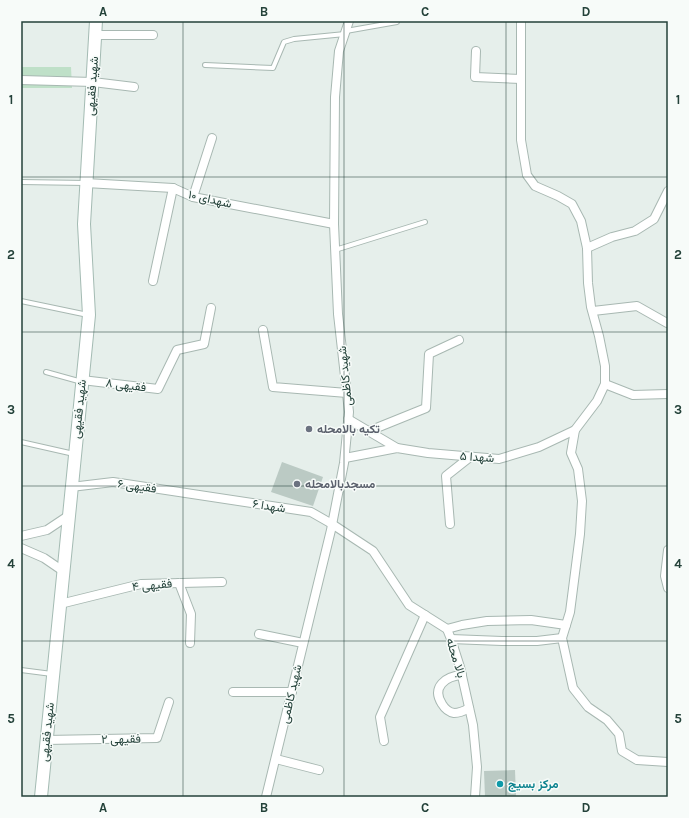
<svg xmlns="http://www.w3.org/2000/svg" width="689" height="818" font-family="Karla,Vazirmatn,sans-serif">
<rect width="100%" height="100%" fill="#e6efeb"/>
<polygon fill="#bfe0c8" points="21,67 71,67 72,88 21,88"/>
<g fill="#bbcac4">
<polygon points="282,462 323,477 313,506 271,492"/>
<polygon points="515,770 516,797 485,797 484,771"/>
</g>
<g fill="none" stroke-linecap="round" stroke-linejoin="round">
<g stroke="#a8b8b2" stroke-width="6">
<g id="lane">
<polyline points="346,31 397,22 397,21"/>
<polyline points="205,65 273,68 284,42 294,39 345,34"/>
<polyline points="21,182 86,183"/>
<polyline points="335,250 425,222"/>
<polyline points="21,301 88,315"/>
<polyline points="46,372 82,382"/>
<polyline points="21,442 74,454"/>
<polyline points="21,670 52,674"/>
</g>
</g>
<g stroke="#a8b8b2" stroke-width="10">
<g id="street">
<polyline points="521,21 521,140 527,175 535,186 558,196 572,204 581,221 587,248 588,283 591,307 599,336 605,366 605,384 597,401 575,430 571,453 578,469 582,501 580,534 570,612 562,638 573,688 588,707 607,720 619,734 622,751 637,760 668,762"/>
<polyline points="95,35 153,35"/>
<polyline points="476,51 475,77 521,79"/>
<polyline points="21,80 93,82 134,87"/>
<polyline points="86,183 173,188 193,197 334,224"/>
<polyline points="193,197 212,138"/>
<polyline points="587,248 612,237 635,231 654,219 668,191"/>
<polyline points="153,281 173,188"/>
<polyline points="593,311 637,306 667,323"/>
<polyline points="263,330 273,387 347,393"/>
<polyline points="82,380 158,389 177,350 204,344 211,308"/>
<polyline points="605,384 633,395 668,394"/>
<polyline points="348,419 397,448"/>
<polyline points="369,431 426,408 429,354 459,340"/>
<polyline points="345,458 397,448 428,453 499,459 539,447 575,430"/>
<polyline points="71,487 113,482 311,512 332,524 373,551 409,605 447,629 451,639 460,667 473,725 477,767 475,797"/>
<polyline points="450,524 446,476 470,457"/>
<polyline points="21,536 47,530 68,516"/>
<polyline points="21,548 44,558 63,571"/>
<polyline points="668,550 665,576 668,588"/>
<polyline points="179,583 191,614 190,643"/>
<polyline points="60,604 141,584 222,582"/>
<polyline points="447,629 462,625 487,621 531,620 566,625"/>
<polyline points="259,634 303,643"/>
<polyline points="451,639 502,641 537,641 562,638"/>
<path d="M 462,675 C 446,676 431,687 442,704 C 445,709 448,712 454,713 C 459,713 464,711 469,708"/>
<polyline points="233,692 292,692"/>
<polyline points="46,740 157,738 169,702"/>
<polyline points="384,741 380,717 425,615"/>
<polyline points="276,759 319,770"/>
<polyline points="266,797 331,530 344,463 349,412 338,314 334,224 335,97 339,51 349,21"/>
</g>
</g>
<g stroke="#a4bbb3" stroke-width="14">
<polyline id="secondary" points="41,797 89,315 84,224 96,21"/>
</g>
<use href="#lane" stroke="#fff" stroke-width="4"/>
<use href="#street" stroke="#fff" stroke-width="8"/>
<use href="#secondary" stroke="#fff" stroke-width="12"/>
</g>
<path fill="none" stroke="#24423a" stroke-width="1" stroke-opacity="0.55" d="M 183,21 L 183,797M 344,21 L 344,797M 506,21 L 506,797M 21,177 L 668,177M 21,332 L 668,332M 21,486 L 668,486M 21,641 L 668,641"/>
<g fill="#6b7280" stroke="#f7fbf9" stroke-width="1.5">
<circle cx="309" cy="429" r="4"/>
<circle cx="297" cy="484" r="4"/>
</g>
<circle fill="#0f9aa8" stroke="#f7fbf9" stroke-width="1.5" cx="500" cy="784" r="4"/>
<g text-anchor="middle" stroke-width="3" stroke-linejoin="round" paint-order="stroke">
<g font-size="12" fill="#24423a" stroke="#f7fbf9">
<text transform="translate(92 86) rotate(-86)" y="4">شهید فقیهی</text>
<text transform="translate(210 199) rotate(13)" y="4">شهدای ۱۰</text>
<text transform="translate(345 376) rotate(-96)" y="4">شهید کاظمی</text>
<text transform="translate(126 385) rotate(7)" y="4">فقیهی ۸</text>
<text transform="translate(79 409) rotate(-84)" y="4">شهید فقیهی</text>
<text transform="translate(477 457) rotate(4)" y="4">شهدا ۵</text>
<text transform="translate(137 486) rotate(8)" y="4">فقیهی ۶</text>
<text transform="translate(269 506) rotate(9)" y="4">شهدا ۶</text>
<text transform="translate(152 585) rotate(-5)" y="4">فقیهی ۴</text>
<text transform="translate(456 658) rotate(73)" y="4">بالا محله</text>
<text transform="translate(291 694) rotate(-77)" y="4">شهید کاظمی</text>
<text transform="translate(47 732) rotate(-84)" y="4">شهید فقیهی</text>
<text transform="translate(121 739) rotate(-1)" y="4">فقیهی ۲</text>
</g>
<g font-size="12" font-weight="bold" fill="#5b616d" stroke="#f7fbf9" text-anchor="start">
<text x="317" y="433">تکیه بالامحله</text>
<text x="305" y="488">مسجدبالامحله</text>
</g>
<g font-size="12" font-weight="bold" fill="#0d838f" stroke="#f7fbf9" text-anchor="start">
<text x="508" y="788">مرکز بسیج</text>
</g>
</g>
<rect width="689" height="818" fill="none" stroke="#f7fbf9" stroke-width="44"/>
<rect x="22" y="22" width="645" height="774" fill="none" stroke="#24423a" stroke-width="1.5"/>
<g font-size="13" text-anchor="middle" font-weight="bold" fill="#24423a">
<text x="103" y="16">A</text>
<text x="264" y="16">B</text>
<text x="425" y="16">C</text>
<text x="586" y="16">D</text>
<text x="11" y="104">1</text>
<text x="678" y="104">1</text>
<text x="11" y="259">2</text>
<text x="678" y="259">2</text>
<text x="11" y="414">3</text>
<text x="678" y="414">3</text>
<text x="11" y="568">4</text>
<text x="678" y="568">4</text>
<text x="11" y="723">5</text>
<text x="678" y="723">5</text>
<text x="103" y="812">A</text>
<text x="264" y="812">B</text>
<text x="425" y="812">C</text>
<text x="586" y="812">D</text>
</g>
</svg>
